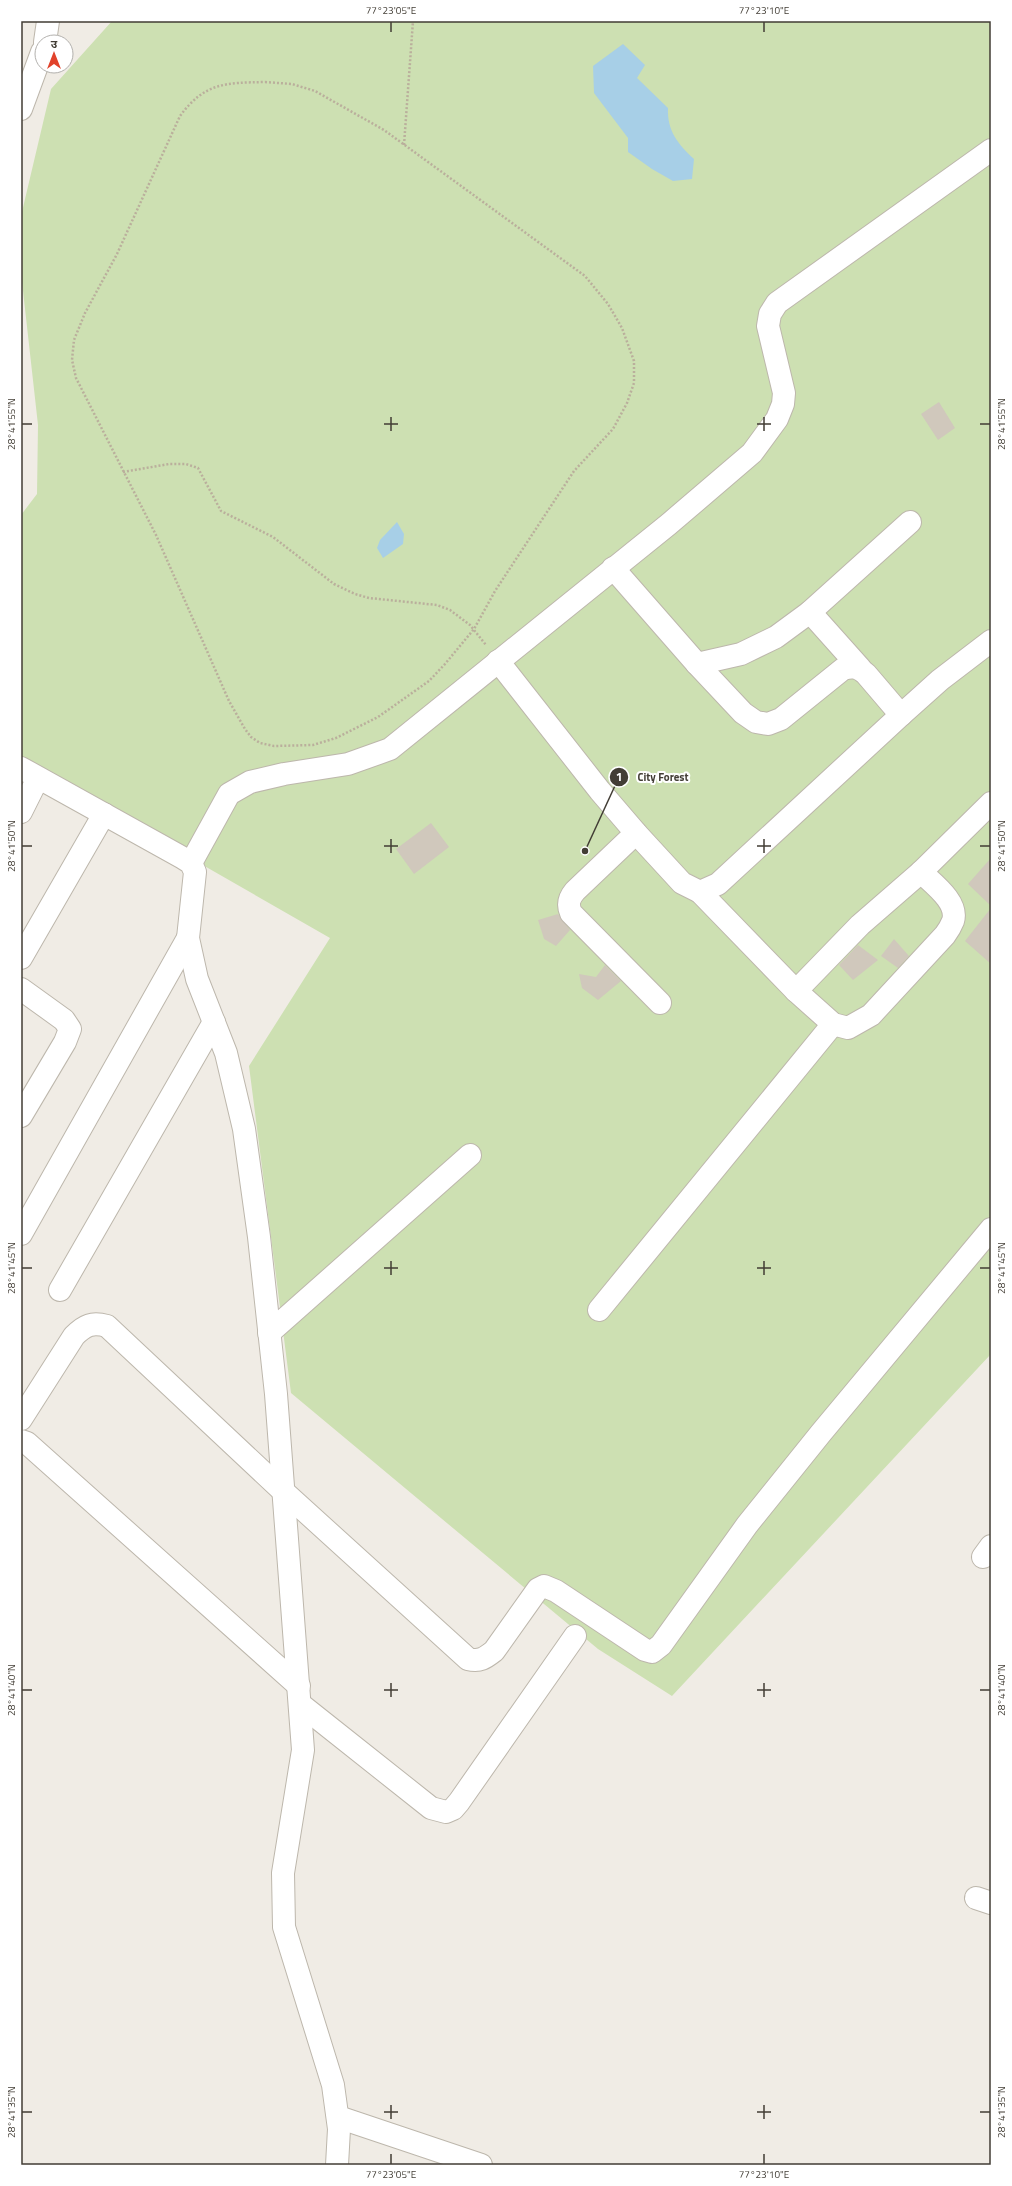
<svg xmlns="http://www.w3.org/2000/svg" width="1012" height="2186" font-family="'Titillium Web','Noto Sans Devanagari',sans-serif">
<rect width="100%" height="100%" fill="#f0ece5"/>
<polygon fill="#cde0b2" points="112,21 991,21 991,1354 672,1696 598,1649 291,1393 249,1066 330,938 21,761 21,515 37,494 38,425 21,273 21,216 51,89"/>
<g fill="#a7cfe7">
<path d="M 623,44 L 645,65 L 637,78 L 668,108 C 667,131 678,144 694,159 L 692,179 L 673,181 L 652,169 L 628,152 L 628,138 L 594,93 L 593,66 Z"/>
<polygon points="397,522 404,534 403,544 383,558 377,548 380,540"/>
</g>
<g fill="#d0c8bc">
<polygon points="939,402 955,428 938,440 921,414"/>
<polygon points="431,823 449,847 414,874 396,849"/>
<polygon points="991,858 991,906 968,884"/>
<polygon points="991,908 991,964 965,941"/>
<polygon points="558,914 570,930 556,946 544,939 538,920"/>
<polygon points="894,939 909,956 898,968 881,956"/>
<polygon points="858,945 878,960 853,980 839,965"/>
<polygon points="605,965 621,981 598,1000 582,988 579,974 596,977"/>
</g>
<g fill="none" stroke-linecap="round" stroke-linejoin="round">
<g stroke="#bdb7ac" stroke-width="24">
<g id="minor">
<polyline points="45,42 48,21"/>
<polyline points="21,109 42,52"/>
<path d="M 613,568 L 697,664 L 743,713 L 756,722 L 768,724 L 781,719 L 843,669 C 853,666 858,667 866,674 L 901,715"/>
<polyline points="810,612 860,668"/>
<polyline points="498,661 600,791 636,833 682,883 700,892 718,884 901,715 940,680 991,641"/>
<polyline points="697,664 741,654 776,637 810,612 910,522"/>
<polyline points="21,768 183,858 191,863 195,872 188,938 197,979 226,1053 244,1129 259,1237 276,1394 303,1750 283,1873 284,1927 333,2085 339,2129 337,2165"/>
<polyline points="21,812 38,778"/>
<path d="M 636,833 L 575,891 C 569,898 567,904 571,913 L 660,1003"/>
<polyline points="191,863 229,794 250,782 284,774 348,764 390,749 669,524 752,453 777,419 783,404 784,393 768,326 770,314 777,303 991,150"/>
<path d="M 700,892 L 796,991 L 833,1024 L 848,1028 L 871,1015 L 945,935 C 948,931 951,926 953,921 C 959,902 932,883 921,872"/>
<polyline points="21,958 104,814"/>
<polyline points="21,989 64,1020 70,1029 65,1042 21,1116"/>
<polyline points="796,991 860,925 921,872 991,803"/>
<polyline points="21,1234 188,938"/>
<polyline points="60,1290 214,1022"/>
<polyline points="599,1310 833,1024"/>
<polyline points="269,1333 470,1155"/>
<path d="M 21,1419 L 74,1336 C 85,1325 92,1322 107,1326 L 284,1492 L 468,1659 C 480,1662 485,1658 494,1651 L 538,1589 L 544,1586 L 556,1591 L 645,1650 L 652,1652 L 661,1645 L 747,1525 L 821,1433 L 991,1229"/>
<polyline points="21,1441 27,1443 299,1686"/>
<polyline points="983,1557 991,1546"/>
<polyline points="300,1704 431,1808 446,1812 453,1809 459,1802 575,1636"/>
<polyline points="976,1898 991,1903"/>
<polyline points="338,2117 481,2165"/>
</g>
</g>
<g stroke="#baaf9c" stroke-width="2.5" stroke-dasharray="2 2" stroke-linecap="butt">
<path d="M 265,82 L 292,84 L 315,91 L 384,130 L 585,276 L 608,304 L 622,328 L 634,361 L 634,383 L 627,403 L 613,429 L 574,471 L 495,591 L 474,629 L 445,664 L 429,681 L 378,717 L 336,738 L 313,745 L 274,746 L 260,743 L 251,737 L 245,729 L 229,701 L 156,535 L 76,378 L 72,360 L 74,340 L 85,313 L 117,254 L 180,116 C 205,82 226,83 265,82 Z"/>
<polyline points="404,145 413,21"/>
<polyline points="123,472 169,464 186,464 198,468 221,511 273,537 334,584 355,594 369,598 437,605 450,610 470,625 486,645"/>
</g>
<use href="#minor" stroke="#fff" stroke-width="22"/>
</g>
<path fill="none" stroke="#423d35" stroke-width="1.5" d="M 391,22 L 391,32M 764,22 L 764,32M 391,417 L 391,431M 764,417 L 764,431M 22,424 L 32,424M 384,424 L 398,424M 757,424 L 771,424M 980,424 L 990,424M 391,839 L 391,853M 764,839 L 764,853M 22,846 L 32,846M 384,846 L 398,846M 757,846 L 771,846M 980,846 L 990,846M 391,1261 L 391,1275M 764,1261 L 764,1275M 22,1268 L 32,1268M 384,1268 L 398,1268M 757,1268 L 771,1268M 980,1268 L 990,1268M 391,1683 L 391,1697M 764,1683 L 764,1697M 22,1690 L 32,1690M 384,1690 L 398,1690M 757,1690 L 771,1690M 980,1690 L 990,1690M 391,2105 L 391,2119M 764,2105 L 764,2119M 22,2112 L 32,2112M 384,2112 L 398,2112M 757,2112 L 771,2112M 980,2112 L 990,2112M 391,2154 L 391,2164M 764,2154 L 764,2164"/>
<path fill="none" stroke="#423d35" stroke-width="1.5" d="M585 851L619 777"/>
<g fill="#423d35" stroke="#fff" stroke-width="1.5">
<circle cx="585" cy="851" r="4"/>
<circle cx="619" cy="777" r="10"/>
</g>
<g font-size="12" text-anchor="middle" font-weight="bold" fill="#fff">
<text x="619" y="781">1</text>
</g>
<g font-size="11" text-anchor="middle" font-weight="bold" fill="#423d35" stroke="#fff" stroke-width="4" stroke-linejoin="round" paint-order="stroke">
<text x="663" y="781">City Forest</text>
</g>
<rect width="1012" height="2186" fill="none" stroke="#ffffff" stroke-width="44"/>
<g transform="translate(54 54)"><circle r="19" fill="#ffffff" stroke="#b3b1ae"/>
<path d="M0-3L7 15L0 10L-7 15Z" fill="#e1422b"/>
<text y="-6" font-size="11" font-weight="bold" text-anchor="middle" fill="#423d35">उ</text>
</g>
<rect x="22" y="22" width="968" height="2142" fill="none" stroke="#423d35" stroke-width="1.5"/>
<g font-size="10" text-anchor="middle" fill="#423d35">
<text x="391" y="14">77°23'05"E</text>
<text x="764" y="14">77°23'10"E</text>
<text transform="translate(11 424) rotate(-90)" y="4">28°41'55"N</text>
<text transform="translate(1001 424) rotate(-90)" y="4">28°41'55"N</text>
<text transform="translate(11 846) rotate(-90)" y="4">28°41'50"N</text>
<text transform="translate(1001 846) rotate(-90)" y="4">28°41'50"N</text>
<text transform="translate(11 1268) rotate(-90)" y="4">28°41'45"N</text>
<text transform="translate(1001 1268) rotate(-90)" y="4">28°41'45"N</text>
<text transform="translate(11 1690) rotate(-90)" y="4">28°41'40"N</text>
<text transform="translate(1001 1690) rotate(-90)" y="4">28°41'40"N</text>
<text transform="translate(11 2112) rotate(-90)" y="4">28°41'35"N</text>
<text transform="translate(1001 2112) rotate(-90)" y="4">28°41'35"N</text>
<text x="391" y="2178">77°23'05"E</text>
<text x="764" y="2178">77°23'10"E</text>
</g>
</svg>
